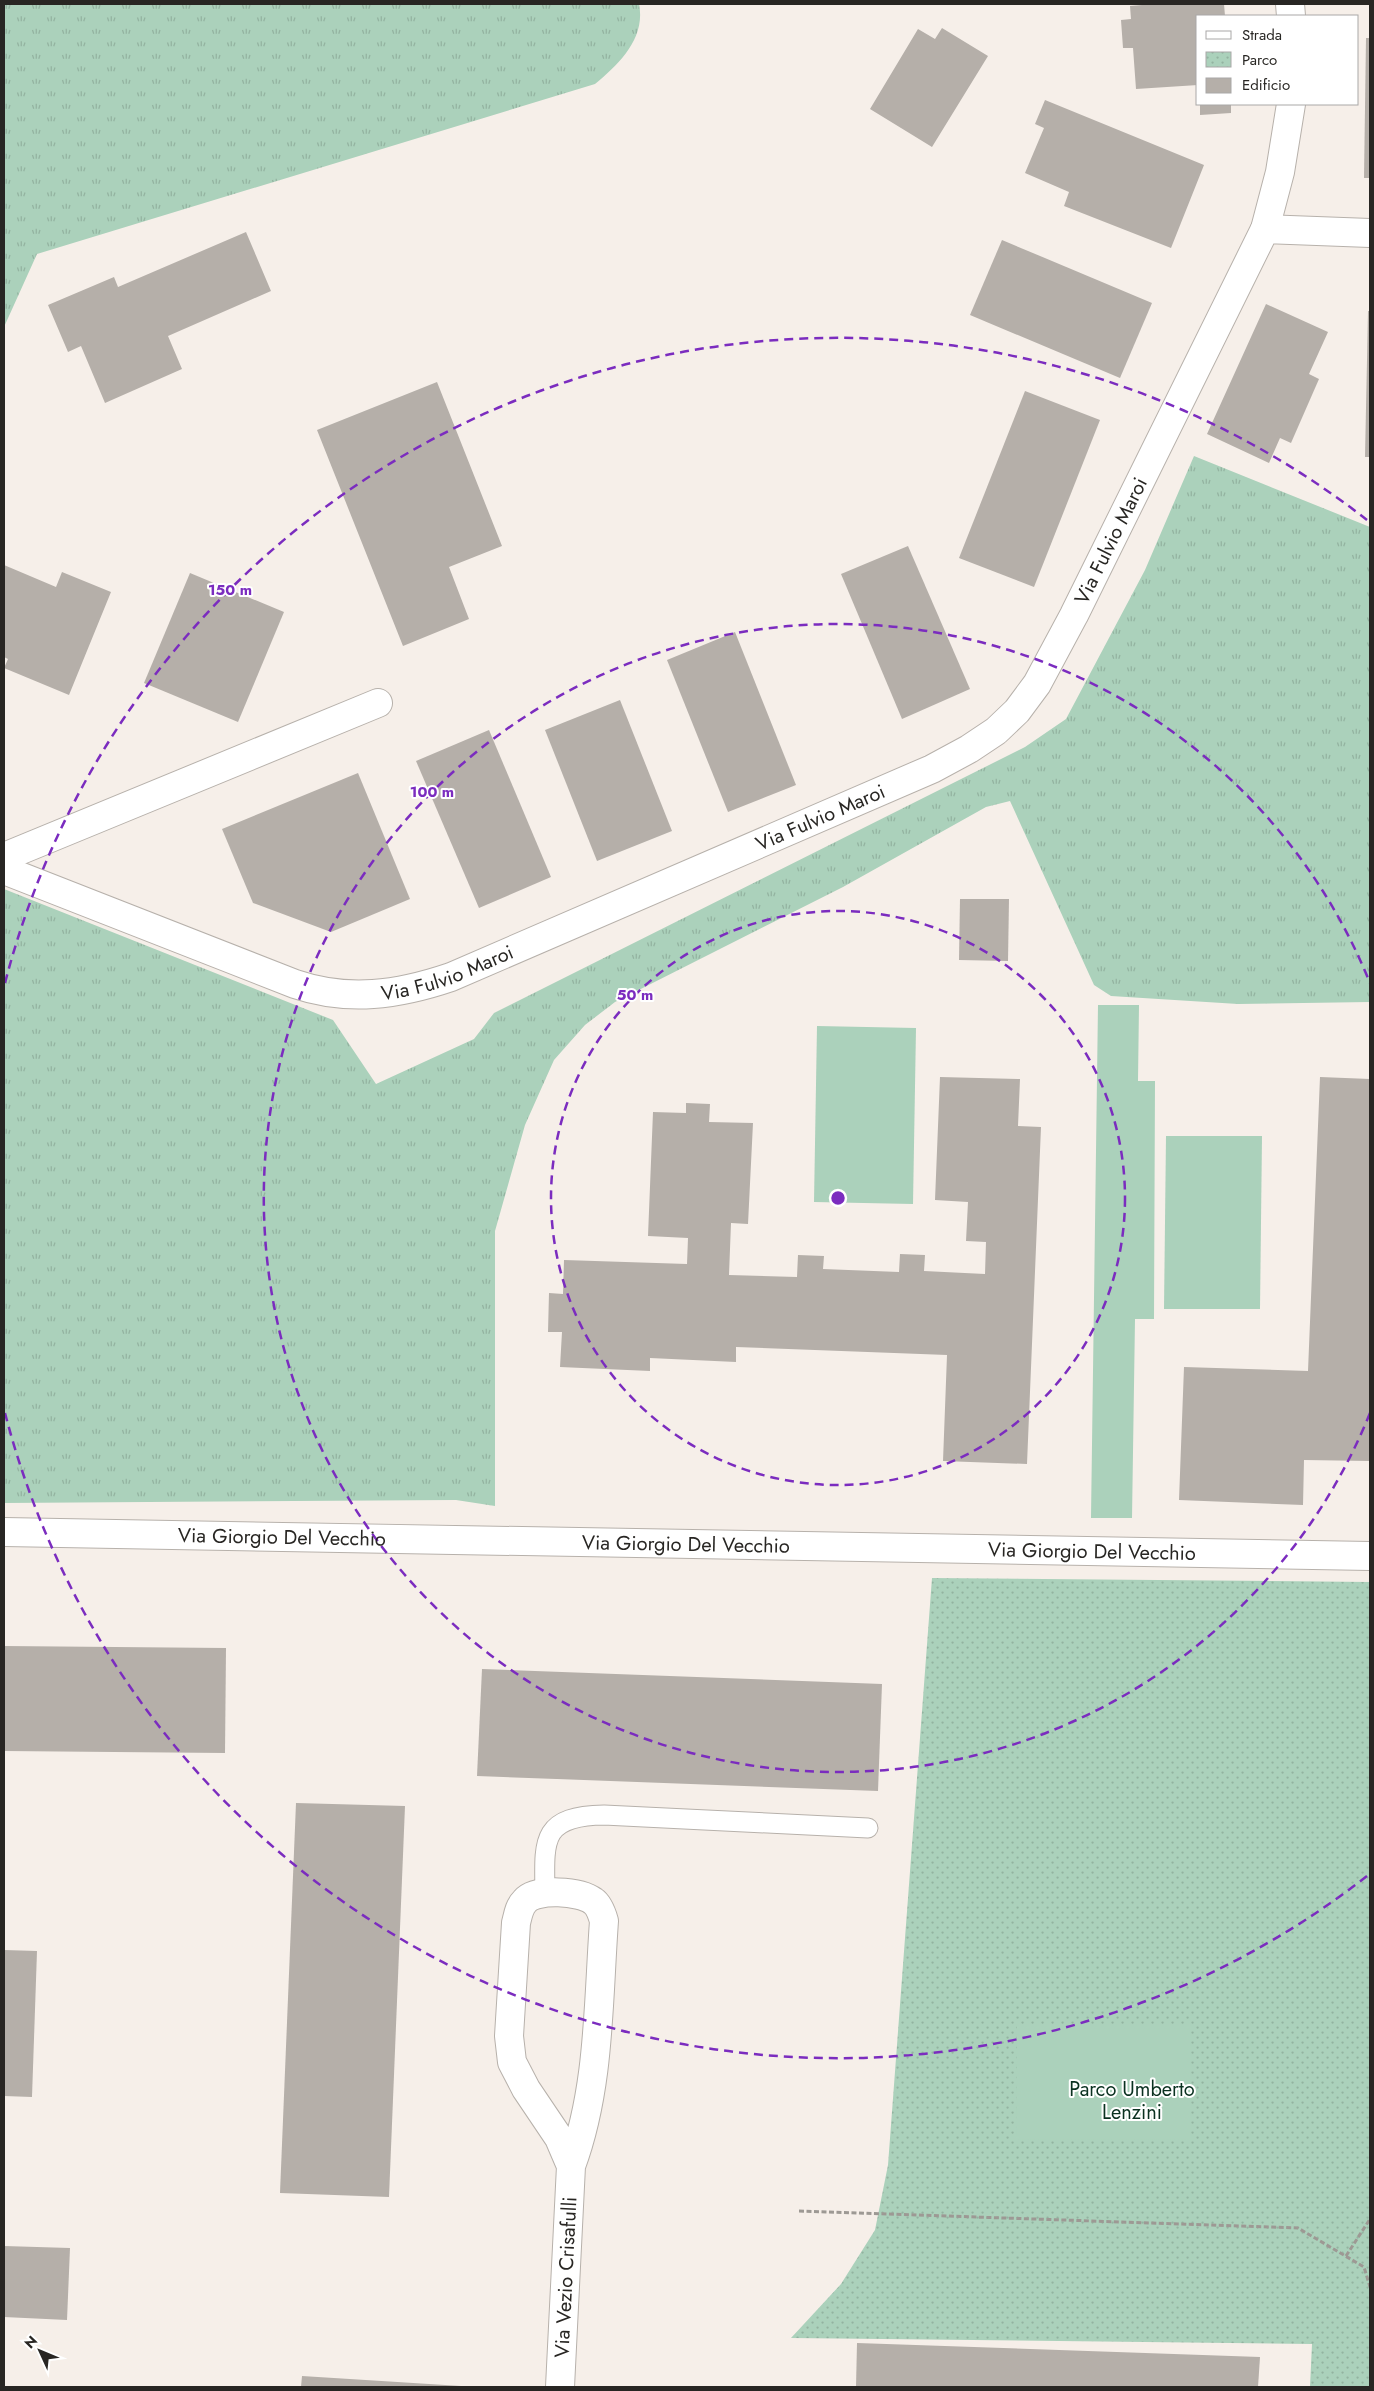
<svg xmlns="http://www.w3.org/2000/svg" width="1374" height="2391" font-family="Jost,sans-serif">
<defs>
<pattern id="grass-tufts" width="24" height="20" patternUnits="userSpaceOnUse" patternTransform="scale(1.25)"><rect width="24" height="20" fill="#abd1bb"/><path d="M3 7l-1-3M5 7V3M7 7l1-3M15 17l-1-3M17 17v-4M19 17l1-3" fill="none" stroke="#93b3a0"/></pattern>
<pattern id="park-dots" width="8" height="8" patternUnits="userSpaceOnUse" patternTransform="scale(1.25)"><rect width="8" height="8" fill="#abd1bb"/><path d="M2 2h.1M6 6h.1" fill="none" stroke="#93b3a0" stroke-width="1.8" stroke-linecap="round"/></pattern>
</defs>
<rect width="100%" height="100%" fill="#f6efe9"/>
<!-- grass -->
<g fill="url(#grass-tufts)">
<path d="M4,4H639C646,38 619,64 595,84L37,254L4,327Z"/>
<path d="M1194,456L1370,527V1002L1238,1004L1111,996L1094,985L1010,801L986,807L843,887L615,1002L585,1025L554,1060L525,1125L495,1231V1506L456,1500L4,1503V889L333,1020L376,1084L474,1039L494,1013L1025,747L1066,719L1145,570Z"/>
</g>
<!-- park -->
<path fill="url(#park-dots)" d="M932,1578L1370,1582V2387H1310L1312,2344L791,2338L841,2284L875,2230L888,2165Z"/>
<!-- garden -->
<g fill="#abd1bb">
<path d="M1098,1005H1139L1138,1081H1155L1154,1319H1135L1132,1518H1091Z"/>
<path d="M817,1026L916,1028L913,1204L814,1202Z"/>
<path d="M1166,1136H1262L1260,1309H1164Z"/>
<path d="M1017,2024H1189V2139L1016,2140Z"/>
</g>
<!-- building -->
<g fill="#b5afa9">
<path d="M1154,4H1224L1225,16H1198V85L1136,89L1133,48H1123L1121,20L1131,19L1130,6Z"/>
<path d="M942,28L988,56L932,147L870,109L918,29L935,39Z"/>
<path d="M1366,38H1370V178H1364Z"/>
<path d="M1045,100L1204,165L1171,248L1064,206L1069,192L1025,173L1044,128L1035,124Z"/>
<path d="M1200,104H1231V113L1200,115Z"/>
<path d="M246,232L271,291L168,336L182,369L105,403L81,346L68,352L48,305L114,277L118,287Z"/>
<path d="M1002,240L1152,303L1120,378L970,315Z"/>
<path d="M1266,304L1328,332L1309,374L1319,379L1291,443L1280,438L1269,463L1207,434Z"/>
<path d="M1368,311H1370V457H1365Z"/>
<path d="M437,382L502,546L449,567L469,619L403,646L317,430Z"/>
<path d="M1025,391L1100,420L1034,587L959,558Z"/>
<path d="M908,546L970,689L902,719L841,574Z"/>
<path d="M4,565L56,587L62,572L111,592L69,695L4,668L8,659L4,657Z"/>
<path d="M190,573L284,612L238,722L144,683Z"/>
<path d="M735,632L796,785L728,812L667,660Z"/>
<path d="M620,700L672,831L597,861L545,730Z"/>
<path d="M489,730L551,877L479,908L416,761Z"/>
<path d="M358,773L410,899L331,932L253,903L222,829Z"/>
<path d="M960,899H1009L1008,961L959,960Z"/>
<path d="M940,1077L1020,1079L1018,1126L1041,1127L1027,1464L943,1461L947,1355L736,1347V1362L650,1358V1371L560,1367L562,1332H548L549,1293L563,1294L564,1260L687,1264L688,1238L648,1236L653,1112L686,1113V1103L710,1104L709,1122L753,1123L748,1224L731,1223L729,1275L797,1277L798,1255L824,1256L823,1269L899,1272L900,1254L925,1255L924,1271L985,1274L986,1242L966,1241L968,1202L935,1200Z"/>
<path d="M1320,1077L1370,1079V1461L1304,1460L1303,1505L1179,1500L1184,1367L1308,1371Z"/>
<path d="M4,1646L226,1648L225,1753L4,1751Z"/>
<path d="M482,1669L882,1684L878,1791L477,1776Z"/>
<path d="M296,1803L405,1806L389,2197L280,2193Z"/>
<path d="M4,1950L37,1951L32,2097L4,2096Z"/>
<path d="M4,2246L70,2248L67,2320L4,2317Z"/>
<path d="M857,2343L1260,2357L1258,2387H856Z"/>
<path d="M302,2376L461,2386V2387H301Z"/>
</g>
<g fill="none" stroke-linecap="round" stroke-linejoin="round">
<defs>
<path id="lane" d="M545,1893C544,1840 541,1816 604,1815L868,1828"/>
<g id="street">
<path d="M1290,4L1291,16"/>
<path d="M1265,229L1280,172L1291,104"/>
<path d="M4,857L378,703"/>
<path id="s1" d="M4,870L295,984C348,1002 398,995 451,977L932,769L969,749L996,731L1017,711L1037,684L1074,615L1265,229L1370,233"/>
<path id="s2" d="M4,1532L1370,1556"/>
<path id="s3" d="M560,2387L571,2166C600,2088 598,2003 604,1921C602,1914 599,1905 593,1901C580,1891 536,1888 525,1901C519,1907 518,1915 516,1923L509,2036L512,2062L526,2089L559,2138L571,2166"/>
</g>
</defs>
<!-- lane casing -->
<use href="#lane" stroke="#b7b1ab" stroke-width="21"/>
<!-- street casing -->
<use href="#street" stroke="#b7b1ab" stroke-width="30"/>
<!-- path -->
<g stroke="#9d9994" stroke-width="3" stroke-dasharray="5 2.5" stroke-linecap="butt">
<path d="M799,2211L1298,2228L1364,2267L1370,2287"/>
<path d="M1346,2256L1370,2219"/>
</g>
<!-- lane -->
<use href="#lane" stroke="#fff" stroke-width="19"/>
<!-- street -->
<use href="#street" stroke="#fff" stroke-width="28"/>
</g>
<!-- distance rings -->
<g fill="none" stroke="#7b2cbf" stroke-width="2.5" stroke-dasharray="9 6">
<circle cx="838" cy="1198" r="287"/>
<path d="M1370 1413A574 574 0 1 1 1370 983"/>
<path d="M1367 1876A860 860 0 0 1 5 1413M5 983A860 860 0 0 1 1367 520"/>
</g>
<g text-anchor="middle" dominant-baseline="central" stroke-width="4" stroke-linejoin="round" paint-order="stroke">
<!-- street labels -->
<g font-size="20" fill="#282623" stroke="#fff">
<text stroke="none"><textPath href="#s1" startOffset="1294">Via Fulvio Maroi</textPath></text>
<text stroke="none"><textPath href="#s1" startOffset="874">Via Fulvio Maroi</textPath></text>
<text stroke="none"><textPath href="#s1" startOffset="469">Via Fulvio Maroi</textPath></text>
<text stroke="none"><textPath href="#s2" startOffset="278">Via Giorgio Del Vecchio</textPath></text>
<text stroke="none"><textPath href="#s2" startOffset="682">Via Giorgio Del Vecchio</textPath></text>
<text stroke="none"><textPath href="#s2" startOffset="1088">Via Giorgio Del Vecchio</textPath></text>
<text stroke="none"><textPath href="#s3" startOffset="110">Via Vezio Crisafulli</textPath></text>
</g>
<!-- park labels -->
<g font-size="20" fill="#0a3120" stroke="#fff">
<text x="1132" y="2089">Parco Umberto<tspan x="1132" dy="23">Lenzini</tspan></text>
</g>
</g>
<circle cx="838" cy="1198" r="8" fill="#7b2cbf" stroke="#fff" stroke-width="2.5"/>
<g font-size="15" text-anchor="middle" font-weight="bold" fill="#7b2cbf" stroke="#fff" stroke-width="4" stroke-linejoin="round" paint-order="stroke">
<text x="230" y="595">150 m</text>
<text x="432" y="797">100 m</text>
<text x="635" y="1000">50 m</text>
</g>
<!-- border -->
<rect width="1374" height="2391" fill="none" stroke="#282623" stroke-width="10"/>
<!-- legend -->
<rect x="1196" y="15" width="162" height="90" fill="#ffffff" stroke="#a9a8a7"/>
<rect x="1206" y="31" width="25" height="8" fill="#ffffff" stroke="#a9a8a7"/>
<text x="1242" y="40" font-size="15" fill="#282623">Strada</text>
<rect x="1206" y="52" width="25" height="15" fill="url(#park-dots)" stroke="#a9a8a7"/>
<text x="1242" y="65" font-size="15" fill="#282623">Parco</text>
<rect x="1206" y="78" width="25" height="15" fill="#b5afa9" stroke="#a9a8a7"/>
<text x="1242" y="90" font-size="15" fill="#282623">Edificio</text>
<!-- north arrow -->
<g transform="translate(40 2351) rotate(314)" stroke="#ffffff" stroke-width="4" paint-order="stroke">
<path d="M0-4L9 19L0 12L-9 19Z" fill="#282623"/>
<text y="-8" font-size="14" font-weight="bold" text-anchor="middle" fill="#282623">N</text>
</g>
</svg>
